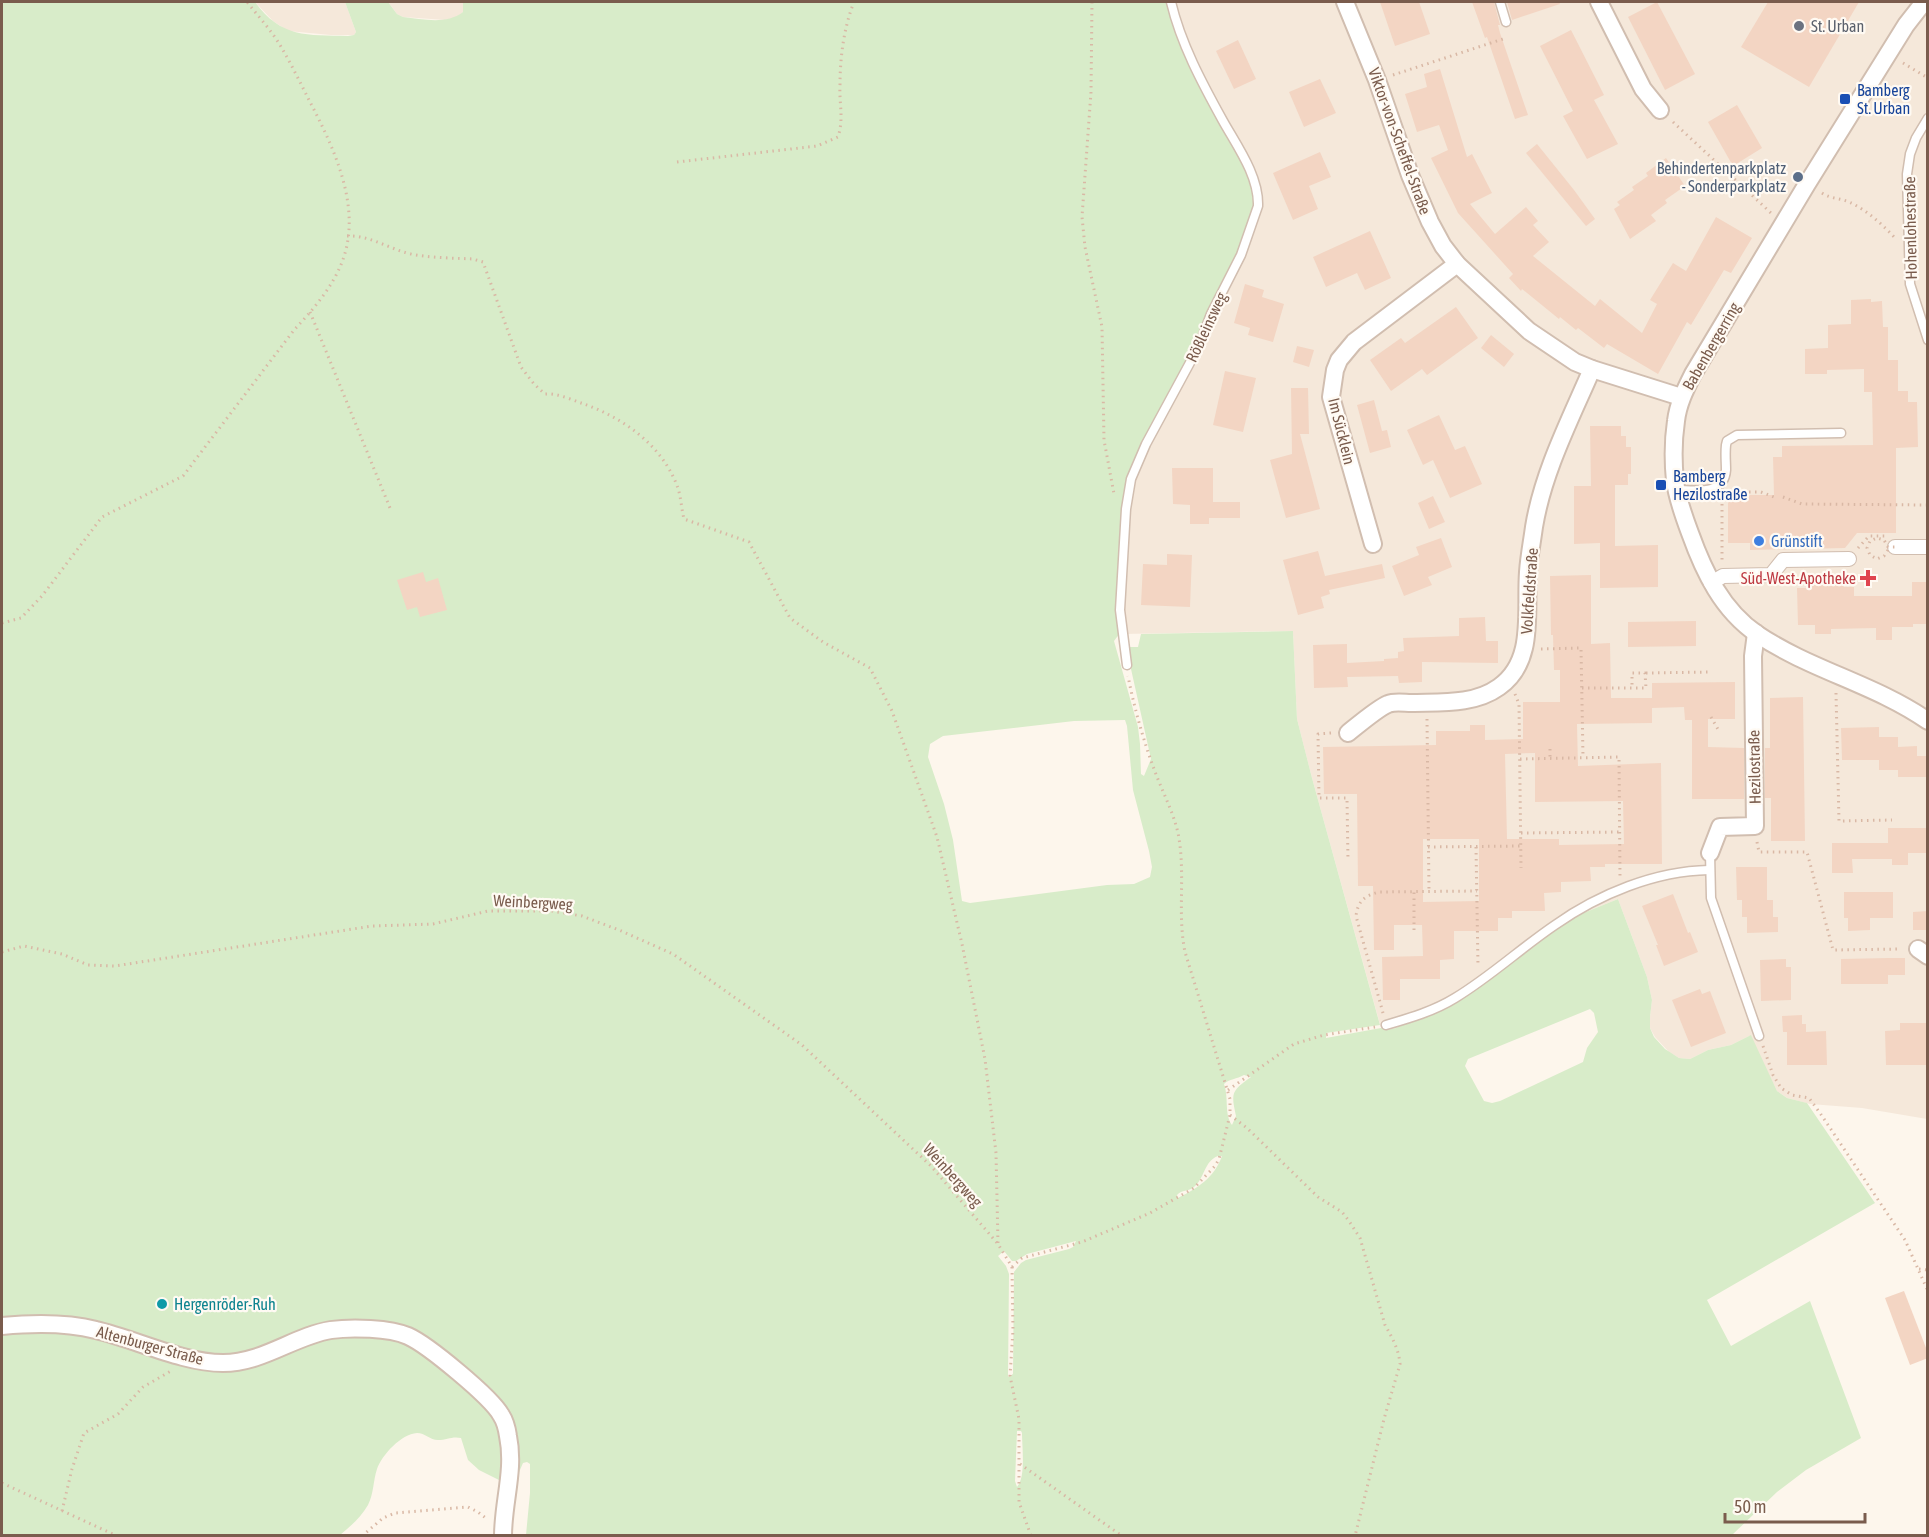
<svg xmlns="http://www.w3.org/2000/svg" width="1929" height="1537" font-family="'Asap Condensed',sans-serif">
<rect width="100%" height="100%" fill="#fdf6ec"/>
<!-- residential -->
<g fill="#f5e8da">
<path d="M255,2H345L356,32L354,35H331L288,31L273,21Z"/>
<path d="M388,2H463V12L456,18L445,20L403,17L397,14Z"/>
<path d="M1167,2H1927V1119L1862,1108L1810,1104L1787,1098L1777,1091L1749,1036L1731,1045L1708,1050L1690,1059L1679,1058L1669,1052L1655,1037L1650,1028V1017L1652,1000L1647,977L1618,899L1581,914L1560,927L1442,1009L1396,1028L1387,1030L1381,1028L1312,778L1297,719L1293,631L1123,634L1118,631L1125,486L1254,200L1243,162Z"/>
</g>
<!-- green -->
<path fill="#d8ecc9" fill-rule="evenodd" d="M2,2H255C281,38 307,35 348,36L354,35L356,32L345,2H388L397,14L403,17C423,19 446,25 463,12V2H1167L1243,162L1252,191L1254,208L1240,250L1189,359L1132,466L1125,486L1118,626L1120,633L1114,641L1138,727L1140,744L1141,774L1144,776L1151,759L1127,651L1129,647H1138L1141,634L1293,631L1297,719L1312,778L1380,1025L1326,1033V1038L1381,1028L1387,1030L1396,1028L1442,1009L1560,927L1581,914L1618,899L1647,977L1652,1000L1650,1017V1028L1654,1037L1665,1049L1679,1058L1690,1059L1708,1050L1731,1045L1751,1035L1777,1091L1787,1098L1807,1103L1875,1203L1707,1300L1731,1346L1810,1301L1861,1438L1806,1470L1777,1492L1732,1535H526L530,1493V1464L527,1462L523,1463L516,1479L503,1482L479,1470L468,1460L461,1438C452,1436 447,1440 438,1440C430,1440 425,1433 417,1433C401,1434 382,1455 377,1469C373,1481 374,1493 368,1505C361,1517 351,1526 340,1535L2,1536ZM1125,720L1127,726L1133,790L1149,851L1152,867L1150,877L1134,884L1107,885L970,903L962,901L953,840L944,804L928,757L930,744L943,736L1074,721ZM1590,1009L1594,1013L1598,1032L1587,1048L1583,1062L1500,1101L1492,1103L1484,1101L1465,1066L1468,1059ZM1244,1075L1251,1077C1231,1091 1231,1093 1236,1116L1232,1125C1224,1114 1229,1098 1224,1084C1229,1079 1237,1079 1244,1075ZM1218,1156H1222C1214,1178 1198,1188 1178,1198L1177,1195C1182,1189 1188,1192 1194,1187C1205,1178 1204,1161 1218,1156ZM1076,1241L1073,1247L1069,1249L1026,1260L1021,1263L1014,1272L1013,1374L1008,1377L1009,1274L1006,1266L998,1256L1004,1251L1012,1261H1016L1027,1254ZM1017,1431H1021L1022,1433C1022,1447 1026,1477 1017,1487L1015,1481Z"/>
<!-- building -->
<g fill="#f3d5c3" fill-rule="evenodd">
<path d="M1380,2H1419L1430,34L1395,46Z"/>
<path d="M1472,2H1494L1500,25H1498L1500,33L1528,115L1515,119L1487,37L1485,38Z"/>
<path d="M1507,2H1559L1560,4L1512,20Z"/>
<path d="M1657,2L1695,74L1665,90L1628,17Z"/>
<path d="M1768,2H1859L1809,87L1741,47Z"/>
<path d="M1571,30L1604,95L1594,100L1618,144L1587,159L1563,116L1573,111L1540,46Z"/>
<path d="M1238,40L1256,79L1234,89L1216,51Z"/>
<path d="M1440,69L1467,157L1472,154L1492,193L1470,204L1495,234L1526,207L1538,221L1533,225L1549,242L1533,256L1595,306L1600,299L1642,333L1657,304L1650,300L1673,263L1686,271L1716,217L1752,238L1731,273L1724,270L1691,325L1687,322L1658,374L1607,344L1604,348L1578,328L1576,330L1560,317L1559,319L1522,289L1521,291L1509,278L1513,274L1458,213L1431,158L1448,150L1439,125L1417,132L1405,94L1427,87L1424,74Z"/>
<path d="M1320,79L1336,113L1304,127L1289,92Z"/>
<path d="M1737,105L1762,148L1733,166L1708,122Z"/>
<path d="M1537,144L1574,190L1595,219L1586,226L1526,153Z"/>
<path d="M1320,152L1331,177L1309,186L1318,209L1293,220L1273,173Z"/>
<path d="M1666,158L1685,186L1665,200L1667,203L1651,215L1656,221L1630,239L1614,209L1620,205L1617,202L1634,190L1632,187L1648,176L1646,173Z"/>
<path d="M1370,231L1391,278L1365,290L1357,273L1326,287L1313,257Z"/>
<path d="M1245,284L1264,290L1262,297L1284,304L1273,342L1248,335L1250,328L1234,323Z"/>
<path d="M1871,299V302L1882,301L1883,327H1888V360H1898V391H1908V402H1917L1918,447L1896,448V533H1857L1845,548L1750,550V543H1728V499H1738V495H1774L1773,457H1782V446L1873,445L1872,392H1864V369L1827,370V374H1805V349L1828,348V325L1851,324V300Z"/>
<path d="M1456,307L1478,338L1427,375L1422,369L1391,391L1370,360L1401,338L1405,343Z"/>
<path d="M1491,335L1514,354L1504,367L1481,348Z"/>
<path d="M1297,346L1314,350L1309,367L1293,362Z"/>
<path d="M1225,371L1256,378L1243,432L1213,425Z"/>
<path d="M1291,388H1308L1309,434H1300L1320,509L1286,518L1270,460L1292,454Z"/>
<path d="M1374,400L1382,431L1387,430L1391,447L1370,453L1357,405Z"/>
<path d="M1439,415L1455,450L1465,446L1482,484L1450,498L1433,460L1423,465L1407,430Z"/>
<path d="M1590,426H1621V436H1626V447H1631V474H1628V485H1615V546L1658,545V587L1600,588V543L1574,544V486H1591Z"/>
<path d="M1172,468H1213V502H1240V518H1209V524H1190V505L1173,504Z"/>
<path d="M1433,496L1445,522L1429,529L1418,503Z"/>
<path d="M1441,538L1452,567L1428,577L1432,585L1404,596L1392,566L1419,555L1416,547Z"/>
<path d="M1318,551L1325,576L1382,564L1385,578L1329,590L1330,594L1321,597L1324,608L1298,615L1283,560Z"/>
<path d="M1167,554L1192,555L1190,607L1141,605L1143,564L1167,565Z"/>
<path d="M423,572L426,582L438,578L447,610L420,617L417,607L407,610L397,580Z"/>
<path d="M1591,575V644L1610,643L1611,698H1652V683L1735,682V719H1708V747L1744,748V799H1692V720H1685L1684,707L1652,708V723L1577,724L1578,766L1661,763L1662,864H1605V867H1590L1591,881L1561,882V892L1544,893L1545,911H1512V918H1498V931H1454V959L1440,960V979H1400V1000H1383L1382,957L1423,956L1422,925H1394V950H1374L1373,886H1358L1357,794H1324L1323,747L1436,745V731H1470V725H1485V740L1523,739V702H1560V670H1554L1553,635H1551L1550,576ZM1535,753V802L1623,801L1624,844L1559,845V839H1507L1505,754ZM1423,839H1479V901L1423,902Z"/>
<path d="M1912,582H1928V624H1913V627H1892V640H1876V628L1831,629V634H1815V625H1798L1797,588H1807V584H1844V587H1854V596H1912Z"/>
<path d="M1485,617L1486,641H1498V663L1422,662V682L1399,683L1398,676L1347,677L1348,687L1314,688L1313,645L1347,644V663L1384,661V659L1398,658V652L1404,651L1403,638L1459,636V618Z"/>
<path d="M1696,621V646L1628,647V622Z"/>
<path d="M1803,697L1805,841H1771V798H1765V748H1770V698Z"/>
<path d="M1879,727V737H1898V747L1917,746V756H1928V777H1898V770H1879V760H1842L1841,728Z"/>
<path d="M1888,828H1928V853H1908V865H1892V859H1852L1853,873H1832V843H1888Z"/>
<path d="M1736,867H1767V900H1773V917H1778V932L1747,933V917H1742V900H1737Z"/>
<path d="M1844,892H1893V918H1870V930L1848,931V918H1844Z"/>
<path d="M1673,894L1688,933L1690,932L1698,952L1664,966L1656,945H1658L1642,906Z"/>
<path d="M1928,911V930H1913V912Z"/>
<path d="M1888,958H1905V975H1888V984H1841V959Z"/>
<path d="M1786,959V967H1791V1000L1761,1001L1760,960Z"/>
<path d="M1700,989L1702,994L1710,991L1726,1033L1691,1047L1672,1000Z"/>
<path d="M1802,1015V1024H1806V1032L1826,1031L1827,1065H1787V1032H1783L1782,1016Z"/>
<path d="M1900,1023H1928V1065H1886L1885,1031L1900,1030Z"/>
<path d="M1904,1291L1928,1353V1358L1910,1365L1885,1298Z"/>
</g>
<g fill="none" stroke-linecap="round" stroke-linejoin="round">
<defs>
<g id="service">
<path d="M1500,2L1506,22"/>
<path d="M1928,118L1916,138L1910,154L1907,174L1910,284L1928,340"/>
<path d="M1677,490C1695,490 1724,496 1726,470C1726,462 1725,454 1726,445L1727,441L1737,435L1841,433"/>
<path d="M1127,665L1120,610L1126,509L1131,479L1146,444L1199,346L1211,314L1241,255L1258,206C1259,176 1237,146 1223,121C1202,83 1181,44 1171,2"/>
<path d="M1710,853L1711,898L1759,1036"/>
<path d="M1386,1025C1410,1018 1434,1011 1455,998C1490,977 1521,948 1555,925C1599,894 1655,871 1709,870"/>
</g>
<g id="pedestrian">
<path d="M1895,547H1928"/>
<path d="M1711,583L1723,576L1771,575L1783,560L1849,559"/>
</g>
<g id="minor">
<path d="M1345,2L1377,80L1410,175L1430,222L1443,246L1457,264L1529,331L1575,362L1592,369L1681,397"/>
<path d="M1599,2L1643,89L1660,110"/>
<path d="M1924,2L1906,25L1807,184L1693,374C1685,390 1678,404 1676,421C1673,441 1673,461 1675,481C1677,498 1684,517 1690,533C1704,572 1722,610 1757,634C1810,670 1875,684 1928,721"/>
<path d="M1373,544L1331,397L1335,370L1339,360L1354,342L1457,264"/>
<path d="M1348,733C1358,725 1378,708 1388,704C1395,701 1405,703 1411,703C1441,702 1474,705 1499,687C1536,661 1525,611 1528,572C1529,557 1532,542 1534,527C1543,472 1570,420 1592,369"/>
<path d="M1710,853L1720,827L1755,826L1753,656L1756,633"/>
<path d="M1918,949L1928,956"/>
<path d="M2,1326C33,1323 65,1322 96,1330C135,1339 183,1363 223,1363C263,1363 294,1336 331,1330C351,1327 390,1328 408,1336C428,1345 491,1397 501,1415C505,1421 507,1429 508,1436C515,1470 503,1502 503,1536"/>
</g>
</defs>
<!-- service casing -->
<use href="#service" stroke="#d1beb0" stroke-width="11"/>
<!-- pedestrian casing -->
<use href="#pedestrian" stroke="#d1beb0" stroke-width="16"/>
<!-- minor casing -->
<use href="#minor" stroke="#d1beb0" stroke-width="20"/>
<!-- path -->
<g stroke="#d9b8a5" stroke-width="3" stroke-dasharray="1.5 4.5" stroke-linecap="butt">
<path d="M1092,2L1091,92L1082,217L1085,247L1102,327L1104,440L1114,494"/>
<path d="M1903,63L1928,78"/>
<path d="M1393,75L1503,39"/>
<path d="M1673,122L1771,213"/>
<path d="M677,162L817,146L838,137C844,119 839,103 840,85C840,57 844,27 854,2"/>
<path d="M1822,193C1831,199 1840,198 1849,202C1867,210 1883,225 1896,239"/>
<path d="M347,236C370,235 389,249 411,254C431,258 453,258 473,259L483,262L521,367L534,384L545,394C558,393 572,400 584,404C623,418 660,444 676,483C681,494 681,507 684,519L749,542L790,618L823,642L870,668L892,711L937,837L962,944L985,1059L996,1153L998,1244"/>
<path d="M310,312L390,508"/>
<path d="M1731,492H1761L1774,497"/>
<path d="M1783,497L1802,504L1928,505"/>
<path d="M1722,498V561"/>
<path d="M1858,548L1869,536H1885"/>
<path d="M2,623L21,618L42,596L102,517L183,476L294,330C311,312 330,290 340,267C365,211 334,148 308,98C299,80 290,62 280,45C271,30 258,16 247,2"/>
<path d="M1541,649L1581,648L1583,757"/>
<path d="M1646,673L1710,672"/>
<path d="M1582,688H1646L1645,673H1632V688"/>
<path d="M1836,693L1839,821L1892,820"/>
<path d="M1515,694L1519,704L1521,868"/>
<path d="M1711,717L1719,731"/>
<path d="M1427,719L1429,891"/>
<path d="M1331,733L1318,734L1319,798H1347L1348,861"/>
<path d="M1550,749V758"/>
<path d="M1520,759L1619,757L1620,876"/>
<path d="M1521,833L1620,832"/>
<path d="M1757,842L1759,852H1807L1833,950L1901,949"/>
<path d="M1428,847L1521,846"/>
<path d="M1476,847L1478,966"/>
<path d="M1414,930V892"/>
<path d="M2,952L24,946L62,954L88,965L115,966L372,926L433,924L488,911H552L582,916L619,930L673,954L802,1045L931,1166L998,1244L1012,1267"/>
<path d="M1383,1013L1356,916C1358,901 1364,896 1379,892L1477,891"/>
<path d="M1763,1046L1773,1075L1781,1088L1792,1095L1809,1098L1820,1113L1905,1240L1927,1289"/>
<path d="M1228,1090L1294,1044L1324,1035L1375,1027"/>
<path d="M1230,1115L1247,1128L1318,1197L1342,1212L1349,1221L1360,1238L1385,1325C1392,1337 1399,1350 1400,1364L1384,1419L1355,1536"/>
<path d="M1012,1267L1022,1258L1082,1242L1150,1213L1194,1188L1215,1166L1219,1159L1230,1115V1099L1185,952C1177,913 1186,873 1178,833C1173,811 1162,791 1154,769C1143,739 1134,707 1128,676"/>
<path d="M1012,1267L1013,1330L1010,1376L1019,1419V1502L1031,1536"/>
<path d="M1919,1269L1928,1270"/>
<path d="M1020,1464L1122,1536"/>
<path d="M2,1483L117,1536"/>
<path d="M62,1511L72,1469L84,1433L118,1414L143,1387L171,1371"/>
<path d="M362,1536L383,1518L395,1513L468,1507L478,1512L487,1519"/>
</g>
<!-- service -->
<use href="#service" stroke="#fff" stroke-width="8"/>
<!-- pedestrian -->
<use href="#pedestrian" stroke="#fff" stroke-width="14"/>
<!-- minor -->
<use href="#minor" stroke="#fff" stroke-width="16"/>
<!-- path-bridge -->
<path stroke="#d9b8a5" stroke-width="3" stroke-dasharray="1.5 4.5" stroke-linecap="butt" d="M1888,550L1884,556L1877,559L1870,555L1867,548L1870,541L1877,538L1884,540L1888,547H1895"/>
</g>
<!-- markers -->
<circle fill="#6b7280" stroke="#fffaf3" stroke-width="2" cx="1799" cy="26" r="6"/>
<g fill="#1a4fb4" stroke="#fffaf3" stroke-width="2">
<rect x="1839" y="93" width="12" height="12" rx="3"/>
<rect x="1655" y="479" width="12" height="12" rx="3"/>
</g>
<circle fill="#5c6f8a" stroke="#fffaf3" stroke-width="2" cx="1798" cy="177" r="6"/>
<circle fill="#3f7fe0" stroke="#fffaf3" stroke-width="2" cx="1759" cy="541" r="6"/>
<path fill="#e0444e" stroke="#fffaf3" stroke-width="2" d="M1865 569h6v6h6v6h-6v6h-6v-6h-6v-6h6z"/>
<circle fill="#0f9aa8" stroke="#fffaf3" stroke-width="2" cx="162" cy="1304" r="6"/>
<g text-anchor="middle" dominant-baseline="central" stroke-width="4.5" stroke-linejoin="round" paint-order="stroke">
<!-- worship labels -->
<g font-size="16" fill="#5b616d" stroke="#fffaf3" text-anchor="start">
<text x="1811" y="26">St. Urban</text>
</g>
<!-- transit labels -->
<g font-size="16" fill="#164399" stroke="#fffaf3" text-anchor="start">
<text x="1857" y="90">Bamberg<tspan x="1857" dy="18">St. Urban</tspan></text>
<text x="1673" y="476">Bamberg<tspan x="1673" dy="18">Hezilostraße</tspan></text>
</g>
<!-- street labels -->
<g font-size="16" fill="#7a5c4d" stroke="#fffaf3">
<text transform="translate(1400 141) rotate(70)">Viktor-von-Scheffel-Straße</text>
<text transform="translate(1910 228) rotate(-91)">Hohenlohestraße</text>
<text transform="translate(1206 327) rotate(-65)">Rößleinsweg</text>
<text transform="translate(1711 346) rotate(-60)">Babenbergerring</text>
<text transform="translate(1342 431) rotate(76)">Im Sücklein</text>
<text transform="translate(1529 591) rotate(-86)">Volkfeldstraße</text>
<text transform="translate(1754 767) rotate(-91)">Hezilostraße</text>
<text transform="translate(533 902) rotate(3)">Weinbergweg</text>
<text transform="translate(953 1175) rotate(48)">Weinbergweg</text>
<text transform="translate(150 1345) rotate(15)">Altenburger Straße</text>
</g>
<!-- service labels -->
<g font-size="16" fill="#4e5e75" stroke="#fffaf3" text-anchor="end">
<text x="1786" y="168">Behindertenparkplatz<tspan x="1786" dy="18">- Sonderparkplatz</tspan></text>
</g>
<!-- shop labels -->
<g font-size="16" fill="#366cbe" stroke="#fffaf3" text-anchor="start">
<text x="1771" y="541">Grünstift</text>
</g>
<!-- health labels -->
<g font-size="16" fill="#be3a42" stroke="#fffaf3" text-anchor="end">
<text x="1856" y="578">Süd-West-Apotheke</text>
</g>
<!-- culture labels -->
<g font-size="16" fill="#0d838f" stroke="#fffaf3" text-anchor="start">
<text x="174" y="1304">Hergenröder-Ruh</text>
</g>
</g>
<!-- border -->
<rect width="1929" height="1537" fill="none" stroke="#7a5c4d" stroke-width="6"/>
<!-- scale -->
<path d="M1725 1513v9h140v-9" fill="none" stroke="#7a5c4d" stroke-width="3"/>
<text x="1734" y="1513" font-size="18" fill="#7a5c4d" stroke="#fffaf3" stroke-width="4.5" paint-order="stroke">50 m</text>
</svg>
